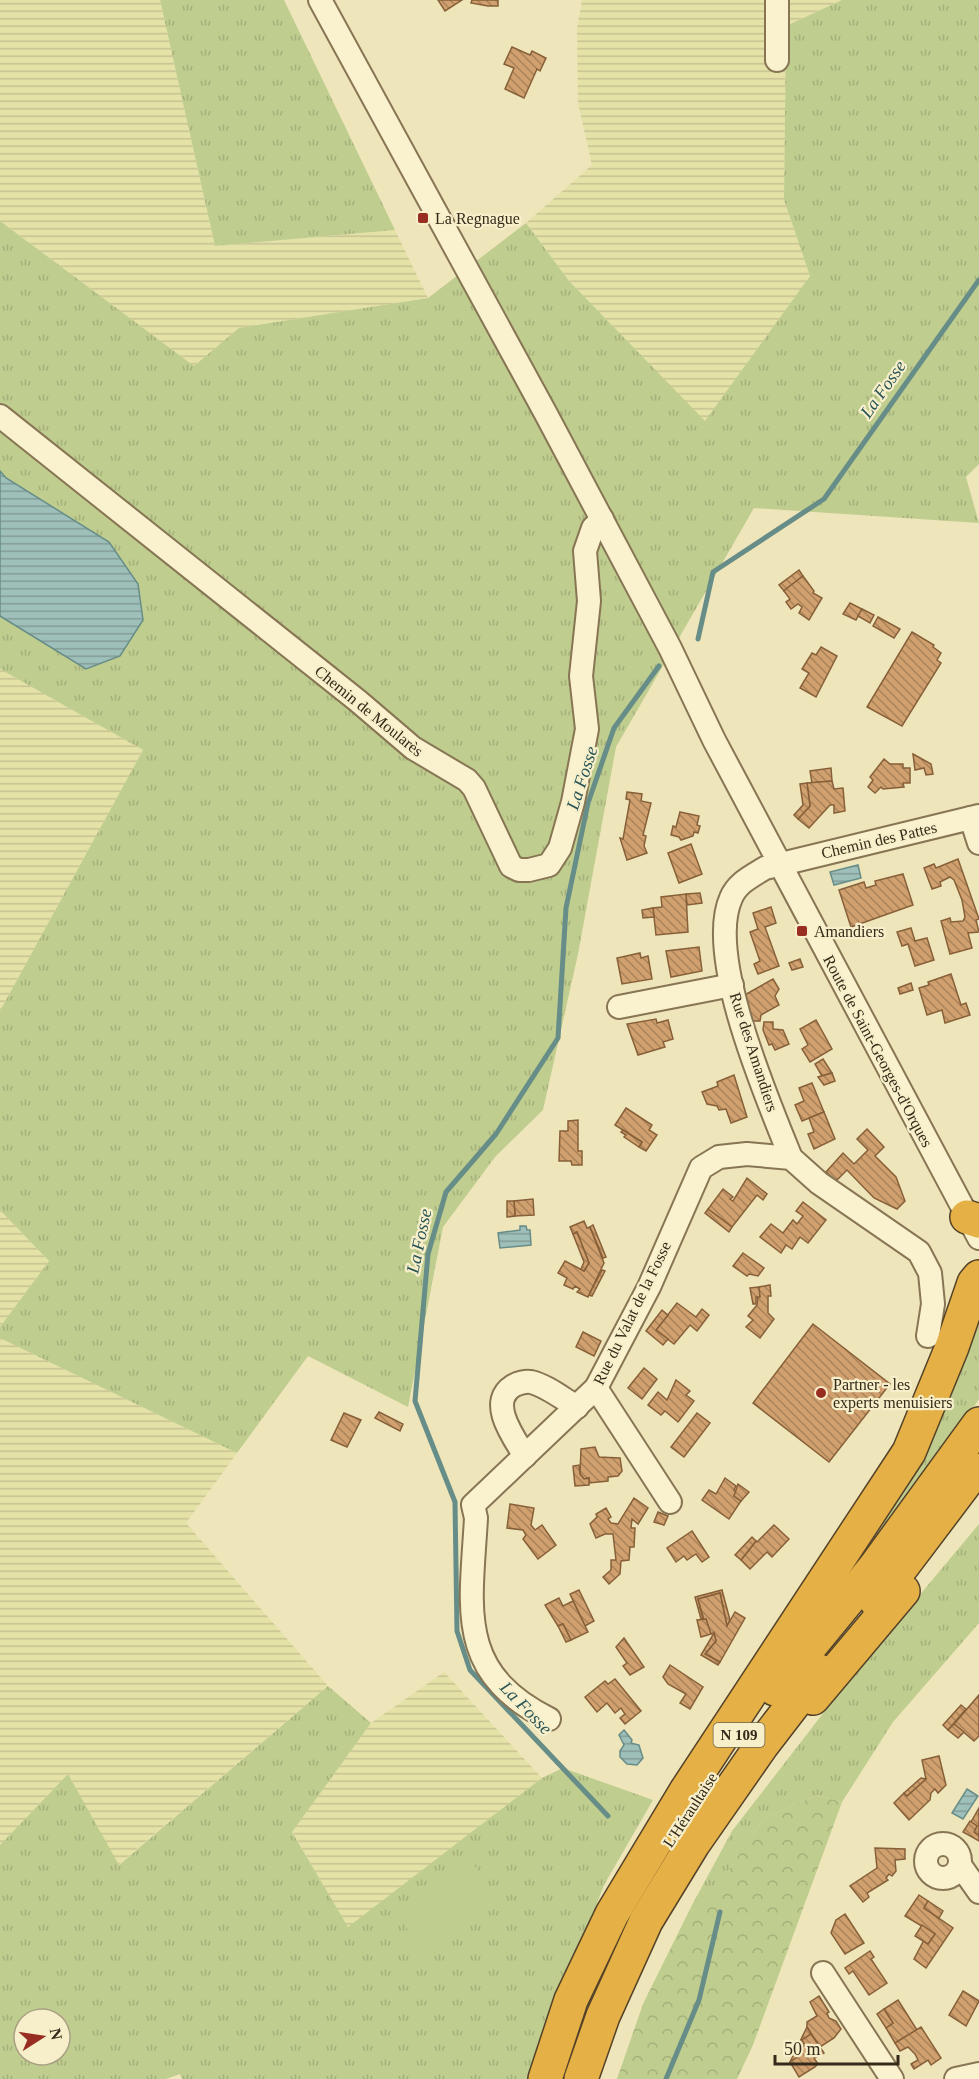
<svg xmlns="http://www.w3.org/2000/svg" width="979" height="2079" font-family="'Times New Roman',serif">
<defs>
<pattern id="farmland-rules" width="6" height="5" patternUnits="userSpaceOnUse" patternTransform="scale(1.5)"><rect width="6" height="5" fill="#e5e2a8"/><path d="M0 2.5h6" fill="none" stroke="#c5c290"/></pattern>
<pattern id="grass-tufts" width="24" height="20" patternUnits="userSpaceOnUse" patternTransform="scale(1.5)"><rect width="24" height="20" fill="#bfcd8f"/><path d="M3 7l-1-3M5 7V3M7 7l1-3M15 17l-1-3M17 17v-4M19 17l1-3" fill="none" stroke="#a5b07b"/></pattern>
<pattern id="forest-crowns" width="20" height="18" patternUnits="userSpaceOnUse" patternTransform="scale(1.5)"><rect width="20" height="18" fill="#bfcd8f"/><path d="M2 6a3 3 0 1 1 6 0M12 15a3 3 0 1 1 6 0" fill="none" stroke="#a5b07b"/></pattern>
<pattern id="water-rules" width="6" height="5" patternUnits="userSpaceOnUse" patternTransform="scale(1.5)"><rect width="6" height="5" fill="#9fc0ba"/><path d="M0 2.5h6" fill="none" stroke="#829c96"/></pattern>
<pattern id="building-back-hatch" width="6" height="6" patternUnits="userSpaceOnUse" patternTransform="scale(1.5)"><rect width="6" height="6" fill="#d0a16e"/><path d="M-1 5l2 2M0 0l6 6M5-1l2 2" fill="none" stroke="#aa835a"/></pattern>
</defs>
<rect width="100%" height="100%" fill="#efe5ba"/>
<!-- farmland -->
<g fill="url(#farmland-rules)">
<path d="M0,0H160L215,246L395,230L428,298L240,328L194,366L0,221Z"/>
<path d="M582,0H842L786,26L784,200L810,276L705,422L569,281L526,223L592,165L578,103L577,28Z"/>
<path d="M0,669L143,750L0,1011Z"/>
<path d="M0,1210L49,1261L0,1327Z"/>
<path d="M0,1338L237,1453L186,1523L328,1686L118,1865L68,1774L0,1845Z"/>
<path d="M444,1672L542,1778L348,1928L292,1831L371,1723Z"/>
</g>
<!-- grass -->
<g fill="url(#grass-tufts)" fill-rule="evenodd">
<path d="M160,0H284L395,230L215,246Z"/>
<path d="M842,0H979V464L966,477L979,523L754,508L616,747L578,954L543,1110L495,1157L443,1227L408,1407L308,1356L237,1453L0,1338V1327L49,1261L0,1210V1011L143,750L0,669V221L194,366L239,328L428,298L526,223L569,281L705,421L810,276L784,200L786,26Z"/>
<path d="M979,1309V1399L954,1437L810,1625Z"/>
<path d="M979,1524V1623L893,1722L842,1802L817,1795L763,1819L699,1915L691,1907L732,1831L852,1676Z"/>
<path d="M328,1686L371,1723L292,1832L348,1927L542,1778L563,1768L653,1800L604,1885L530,2079H182L180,2074L166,2079H0V1845L68,1774L119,1865ZM24,2019H60V2055H24Z"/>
</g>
<!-- forest -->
<path fill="url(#forest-crowns)" d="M817,1795L842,1802L753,2045L737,2079H617L643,2004L691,1907L699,1914L763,1819Z"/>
<!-- park -->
<path fill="#bfcd8f" d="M473,1863L499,1904L422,1953L396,1911Z"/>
<!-- water -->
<g fill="url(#water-rules)" stroke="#678d88" stroke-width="1.5">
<path d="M0,471L6,478L109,542L138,584L143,620L120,656L86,669L0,616Z"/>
<path d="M858,865L861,878L834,885L830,872Z"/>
<path d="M520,1226H526L527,1230H530L531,1245L500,1248L498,1233L520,1230Z"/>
<path d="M624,1730L632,1740L631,1743L639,1745L643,1758L637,1765L627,1764L620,1757V1751L624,1745L619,1735Z"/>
<path d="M967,1789L978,1796L963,1819L952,1813Z"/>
</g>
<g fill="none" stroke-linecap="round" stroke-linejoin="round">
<!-- stream -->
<g stroke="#678d88" stroke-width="5">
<path d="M698,639L713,572L824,499L979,280"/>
<path d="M608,1816L470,1670L457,1631L455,1502L415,1401L428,1254L446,1192L496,1134L558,1038L566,908L588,803L614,728L659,666"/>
<path d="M666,2079L699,2000L720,1912"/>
</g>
</g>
<!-- building -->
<g fill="url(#building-back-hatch)" stroke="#876039" stroke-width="1.5">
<path d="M438,0H462L445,11Z"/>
<path d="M472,0H498V6H488L471,3Z"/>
<path d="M512,47L530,55L532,51L546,58L540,71L537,69L524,98L505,89L514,68L504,64Z"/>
<path d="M799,570L803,576L784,591L779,585Z"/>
<path d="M803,576L814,591L813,593L822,598L809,620L799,613L802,607L798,604L791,609L786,602L790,599L784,591L786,589Z"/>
<path d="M850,603L862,609L856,620L843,614Z"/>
<path d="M862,609L874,615L870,623L858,616Z"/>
<path d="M878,617L900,629L894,638L873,626Z"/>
<path d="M912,632L934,645L933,647L941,653L937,660L941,663L902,726L867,707Z"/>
<path d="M821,647L837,656L816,697L800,688L809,673L802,669L812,653L816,655Z"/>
<path d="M913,754L931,764L933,774L926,775L924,768L915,770Z"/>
<path d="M884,759L890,764H903V768H910V783H903L904,787L883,789L881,787L875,793L868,787L873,780L870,777Z"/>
<path d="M831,768L832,781L812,783L810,771Z"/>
<path d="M832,781L834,789L843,788L845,811L834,813V805H830L809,828L798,819L810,806L807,783Z"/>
<path d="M807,783L810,806L798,819L794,815L803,805L800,784Z"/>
<path d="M627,792L642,794L641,801L651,803L643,835L646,836L644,846L647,853L627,860L620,838L623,839L630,800L626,799Z"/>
<path d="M680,812L699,816L697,825L700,826L698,833L694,832L693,836L681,840L679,837L671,835L673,826L676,827Z"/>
<path d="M691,844L702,874L679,883L668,853Z"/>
<path d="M958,859L979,919L976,920L979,932L968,933L972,948L950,954L941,921L950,918L951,922L963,921L965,917L962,900L954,880L950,877L940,882L941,886L932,889L924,868L934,864L936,868Z"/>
<path d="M903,874L913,905L851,927L839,890L864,882L866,888L876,885L875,881Z"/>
<path d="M700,893L702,903L687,905L686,894Z"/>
<path d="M686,894L688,932L656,935L653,908L662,907L661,897Z"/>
<path d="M771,907L776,923L765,927L779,966L758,974L754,964L760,961L750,932L758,929L753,913Z"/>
<path d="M653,908L654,917L643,918L642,910Z"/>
<path d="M911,928L915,941L927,938L934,960L915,966L908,944L902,946L897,932Z"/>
<path d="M699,947L702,971L671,977L666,951Z"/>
<path d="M640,953L641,958L648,956L652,979L622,984L617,958Z"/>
<path d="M800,959L803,967L792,970L789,963Z"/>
<path d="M951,974L961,1005L966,1003L970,1015L945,1023L942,1010L927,1015L919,988L929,985L928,982Z"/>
<path d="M773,979L779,989L775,996L779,1005L761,1015L760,1021H748L743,996Z"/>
<path d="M911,983L913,990L900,994L898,988Z"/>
<path d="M656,1019L657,1023L668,1020L673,1039L663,1042L665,1047L638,1055L627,1024Z"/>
<path d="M816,1020L832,1049L810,1062L802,1049L808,1045L800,1029Z"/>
<path d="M764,1022H773V1029L783,1030L789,1044L775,1050L772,1044L769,1045L763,1030Z"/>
<path d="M823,1059L832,1073L822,1076L815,1064Z"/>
<path d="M832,1073L835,1081L824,1085L818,1077Z"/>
<path d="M734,1075L747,1117L731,1123L726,1109L719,1110L717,1106L707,1104L702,1092L718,1086L717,1082Z"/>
<path d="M812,1083L824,1112L802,1121L795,1105L804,1101L799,1088Z"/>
<path d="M626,1108L652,1125L649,1130L657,1135L646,1151L639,1147L642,1142L615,1125Z"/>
<path d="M824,1112L835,1139L814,1149L808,1134L814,1132L809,1118Z"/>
<path d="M578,1120V1151H582V1165H572L571,1161H559L560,1131H568V1121Z"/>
<path d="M867,1129L884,1147L875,1156L896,1177L905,1201L897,1209L874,1198L847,1170L836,1181L826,1172L843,1153L854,1164L868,1150L857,1139Z"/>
<path d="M623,1130L642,1142L639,1147L624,1137L626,1135L621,1132Z"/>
<path d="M747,1178L767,1194L763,1200L757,1195L732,1227L708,1209L723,1189L733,1197L730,1199L733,1201Z"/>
<path d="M533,1199L534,1215L515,1216L514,1201Z"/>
<path d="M507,1201H514L515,1216L507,1217Z"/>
<path d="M803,1202L826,1220L808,1243L800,1237L792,1249L786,1245L781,1253L760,1237L771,1224L783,1233L793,1220L797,1224L803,1216L796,1211Z"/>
<path d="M708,1209L732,1227L729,1232L705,1213Z"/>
<path d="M584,1221L587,1228L590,1227L604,1263L588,1297L577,1292L580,1289L575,1286L573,1289L564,1285L567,1278L558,1273L565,1261L584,1271L589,1263L577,1232L573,1234L570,1227Z"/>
<path d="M593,1225L606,1257L603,1258L590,1227Z"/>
<path d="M577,1232L589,1263L584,1271L581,1269L584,1262L573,1234Z"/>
<path d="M743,1253L764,1268L758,1276L749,1274L747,1276L733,1266Z"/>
<path d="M602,1270L605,1271L592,1296L589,1295Z"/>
<path d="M770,1285L771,1296H768V1313L774,1319L760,1338L746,1327L753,1320L748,1316L757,1305L759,1287Z"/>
<path d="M759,1287L760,1297H756V1304H753L750,1288Z"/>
<path d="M677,1303L696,1317L702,1309L709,1315L697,1331L690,1325L674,1344L656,1330Z"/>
<path d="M662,1310L668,1315L656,1330L668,1339L663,1345L646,1331Z"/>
<path d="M813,1324L890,1384L829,1462L753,1403Z"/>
<path d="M583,1332L601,1341L594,1356L576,1347Z"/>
<path d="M644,1368L657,1379L642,1399L628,1388Z"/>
<path d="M676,1380L690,1391L686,1395L694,1401L678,1422L665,1411L661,1415L648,1405L658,1392L667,1400Z"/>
<path d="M379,1412L403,1424L400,1431L375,1418Z"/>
<path d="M344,1413L361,1420L347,1447L331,1440Z"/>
<path d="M697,1413L710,1423L684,1457L671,1447Z"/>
<path d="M595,1447L599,1457L620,1458L622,1471L618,1476L608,1477V1481L589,1483V1478L584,1479L580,1474L581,1449Z"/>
<path d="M579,1465L580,1474L584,1479L589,1478V1485L575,1486L573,1466Z"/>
<path d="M725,1478L736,1486L734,1490L737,1492L734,1496L741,1501L729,1519L702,1500L709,1490L716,1494Z"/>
<path d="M738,1484L749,1492L741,1501L734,1496Z"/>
<path d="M634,1498L648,1508L638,1524L632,1519L631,1528H635L634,1547H630L629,1560L621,1561L620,1574L609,1584L603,1577L611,1570V1560H616L613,1534H605L596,1538L590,1524L597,1517L596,1514L606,1508L611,1517L608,1519L611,1523L618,1524Z"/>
<path d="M510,1504L534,1508L531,1525L535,1530L542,1525L556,1545L538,1559L523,1539L526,1535L523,1530L507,1528Z"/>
<path d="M658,1512L668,1516L664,1525L654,1522Z"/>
<path d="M774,1525L789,1539L772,1557L767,1552L750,1569L741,1560L756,1541L757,1542Z"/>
<path d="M692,1531L709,1557L702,1562L696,1554L687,1560L684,1556L676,1562L667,1548Z"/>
<path d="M752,1537L756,1541L741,1560L735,1555Z"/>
<path d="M579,1590L594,1621L585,1626L570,1594Z"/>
<path d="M722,1590L730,1620L727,1626L720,1593L698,1599L703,1619H701L695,1597Z"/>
<path d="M720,1593L727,1626L735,1612L745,1618L720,1662L705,1654L716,1641L714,1633L710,1634L706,1619L704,1620L698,1599Z"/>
<path d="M559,1598L563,1606L573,1601L588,1632L571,1640L563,1624L558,1626L545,1605Z"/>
<path d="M706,1619L711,1634L701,1637L697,1620Z"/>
<path d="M563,1624L571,1640L566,1642L558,1626Z"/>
<path d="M714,1633L716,1641L705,1654L720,1662L718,1665L701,1655Z"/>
<path d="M624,1638L644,1667L630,1675L623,1666L627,1663L616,1647Z"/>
<path d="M670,1665L703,1687L690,1709L680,1703L686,1694L668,1684L663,1677Z"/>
<path d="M615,1679L641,1711L625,1724L620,1718L625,1714L621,1708L615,1713L607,1703L597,1712L585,1697L605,1681L608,1684Z"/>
<path d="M979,1695V1736L974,1741L954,1724Z"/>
<path d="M961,1705L966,1709L948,1730L943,1725Z"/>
<path d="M954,1724L964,1732L958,1738L948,1730Z"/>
<path d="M939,1756L946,1785L938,1793L935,1789L931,1793L930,1800L909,1820L894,1803L904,1793L907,1796L926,1779L922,1760Z"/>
<path d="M921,1778L926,1779L907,1796L904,1793Z"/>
<path d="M979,1808V1836L974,1832L977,1826L971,1822Z"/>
<path d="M970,1821L977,1826L974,1832L979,1836V1841L963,1832Z"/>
<path d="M875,1848L905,1849V1859L895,1860L896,1871L892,1876L889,1874L886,1878L888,1880L867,1893L869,1897L863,1902L850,1886L877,1868Z"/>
<path d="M919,1895L928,1901L924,1908L953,1928L926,1968L914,1959L924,1940L928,1944L935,1934L905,1916Z"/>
<path d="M928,1901L943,1911L939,1918L924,1908Z"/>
<path d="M845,1914L864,1943L845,1954L831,1933L836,1920Z"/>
<path d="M922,1925L935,1934L928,1944L915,1936Z"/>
<path d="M870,1951L874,1957L871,1959L887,1983L869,1995L853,1971L849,1974L845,1968Z"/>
<path d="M963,1991L979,2001L966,2026L949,2015Z"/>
<path d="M819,1996L829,2012L827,2013L829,2018L836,2021L841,2029L834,2038L820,2047L807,2027V2022L817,2016L810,2002Z"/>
<path d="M898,2000L917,2030L895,2043L886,2028L893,2023L884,2009Z"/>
<path d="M884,2009L893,2023L886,2028L877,2014Z"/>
<path d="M807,2027L811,2034L802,2040L805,2045L796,2050L799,2056L790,2062Z"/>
<path d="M921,2027L941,2058L931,2065L928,2060L914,2069L911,2064L918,2060L915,2054L908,2047L900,2051L895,2043Z"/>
<path d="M811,2034L824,2053L814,2058L818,2064L815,2067L799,2077L790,2062L799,2056L796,2050L805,2045L802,2040Z"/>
</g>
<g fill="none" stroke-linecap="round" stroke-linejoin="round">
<defs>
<g id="minor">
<path d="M320,0L546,414L670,648L714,740L979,1238"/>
<path d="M777,60V0"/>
<path d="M0,416L358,701L413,748L467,780L474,788L511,866L519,870H529L549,865L560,848L573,802L587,729L581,676L589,601L585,551L593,528L602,519"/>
<path d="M971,818L979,843"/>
<path d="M619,1007L732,985"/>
<path d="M791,1158C768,1100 705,956 731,898C737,883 752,876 765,868L979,816"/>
<path d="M596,1388L670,1502"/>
<path d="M525,1456C514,1438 487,1402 513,1386C518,1383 526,1381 531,1382C547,1386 563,1399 577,1407"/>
<path d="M549,1719C455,1672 471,1608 476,1518L473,1505L596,1388L649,1287L701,1168L719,1157L747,1154L791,1158L819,1183L919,1252L930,1273L933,1304L928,1336"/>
<circle cx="943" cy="1861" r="17"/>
<path d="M960,1865L979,1892"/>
<path d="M823,1973L892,2079"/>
<path d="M956,2079L979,2074"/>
</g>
<g id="highway">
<path d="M967,1217L979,1221"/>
<path d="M876,1601L975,1470"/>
<path d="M775,1689L875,1567L979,1424"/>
<path d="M813,1698L903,1591"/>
<path d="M545,2079L571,2000L612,1914L686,1791L909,1452L952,1347L974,1283L979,1277"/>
<path d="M581,2079L603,2016L646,1921L693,1844L762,1745L819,1671"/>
</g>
</defs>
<!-- minor casing -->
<use href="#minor" stroke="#877554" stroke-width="26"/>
<!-- highway casing -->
<use href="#highway" stroke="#544229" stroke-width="36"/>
<!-- minor -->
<use href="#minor" stroke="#faf2ce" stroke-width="22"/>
<!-- highway -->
<use href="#highway" stroke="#e5b045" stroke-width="33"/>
</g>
<!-- markers -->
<g fill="#982e22" stroke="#f7efca" stroke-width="2">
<rect x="417" y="212" width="12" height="12" rx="3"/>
<rect x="796" y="925" width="12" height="12" rx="3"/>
<circle cx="821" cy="1393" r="6"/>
</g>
<g text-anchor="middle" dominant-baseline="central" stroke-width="4.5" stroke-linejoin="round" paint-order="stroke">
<!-- shield labels -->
<rect fill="#f7efca" stroke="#6f654f" stroke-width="1.5" x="713.5" y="1723" width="51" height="24" rx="4.5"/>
<g font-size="15" font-weight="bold" fill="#352a1a">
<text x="739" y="1735">N 109</text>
</g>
<!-- poi labels -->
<g font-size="16" fill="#352a1a" stroke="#f7efca" text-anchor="start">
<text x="435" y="218">La Regnague</text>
<text x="814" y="931">Amandiers</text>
<text x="833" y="1384">Partner - les<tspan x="833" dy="18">experts menuisiers</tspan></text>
</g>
<!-- street labels -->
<g font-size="16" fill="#352a1a" stroke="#f7efca">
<text transform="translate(369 711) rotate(39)">Chemin de Moularès</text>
<text transform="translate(879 840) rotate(-13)">Chemin des Pattes</text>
<text transform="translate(878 1051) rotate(62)">Route de Saint-Georges-d'Orques</text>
<text transform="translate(754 1052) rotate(72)">Rue des Amandiers</text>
<text transform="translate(632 1313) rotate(-64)">Rue du Valat de la Fosse</text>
<text transform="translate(690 1810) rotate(-57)">L'Héraultaise</text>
</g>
<!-- water labels -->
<g font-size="18" font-style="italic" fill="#285456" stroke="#f7efca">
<text transform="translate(883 389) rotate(-55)">La Fosse</text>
<text transform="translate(582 778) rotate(-72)">La Fosse</text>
<text transform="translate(419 1241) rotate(-78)">La Fosse</text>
<text transform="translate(526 1708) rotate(46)">La Fosse</text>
</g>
</g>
<!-- north arrow -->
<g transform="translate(42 2037) rotate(78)"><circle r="28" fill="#f7efca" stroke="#a9a084" stroke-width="1.5"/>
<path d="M0-4.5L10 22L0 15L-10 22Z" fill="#982e22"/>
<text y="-9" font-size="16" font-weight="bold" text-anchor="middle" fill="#352a1a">N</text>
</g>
<!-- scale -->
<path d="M775 2055v9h123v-9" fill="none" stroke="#352a1a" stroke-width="3"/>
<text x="784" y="2055" font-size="18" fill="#352a1a" stroke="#f7efca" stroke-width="4.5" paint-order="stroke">50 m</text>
</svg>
